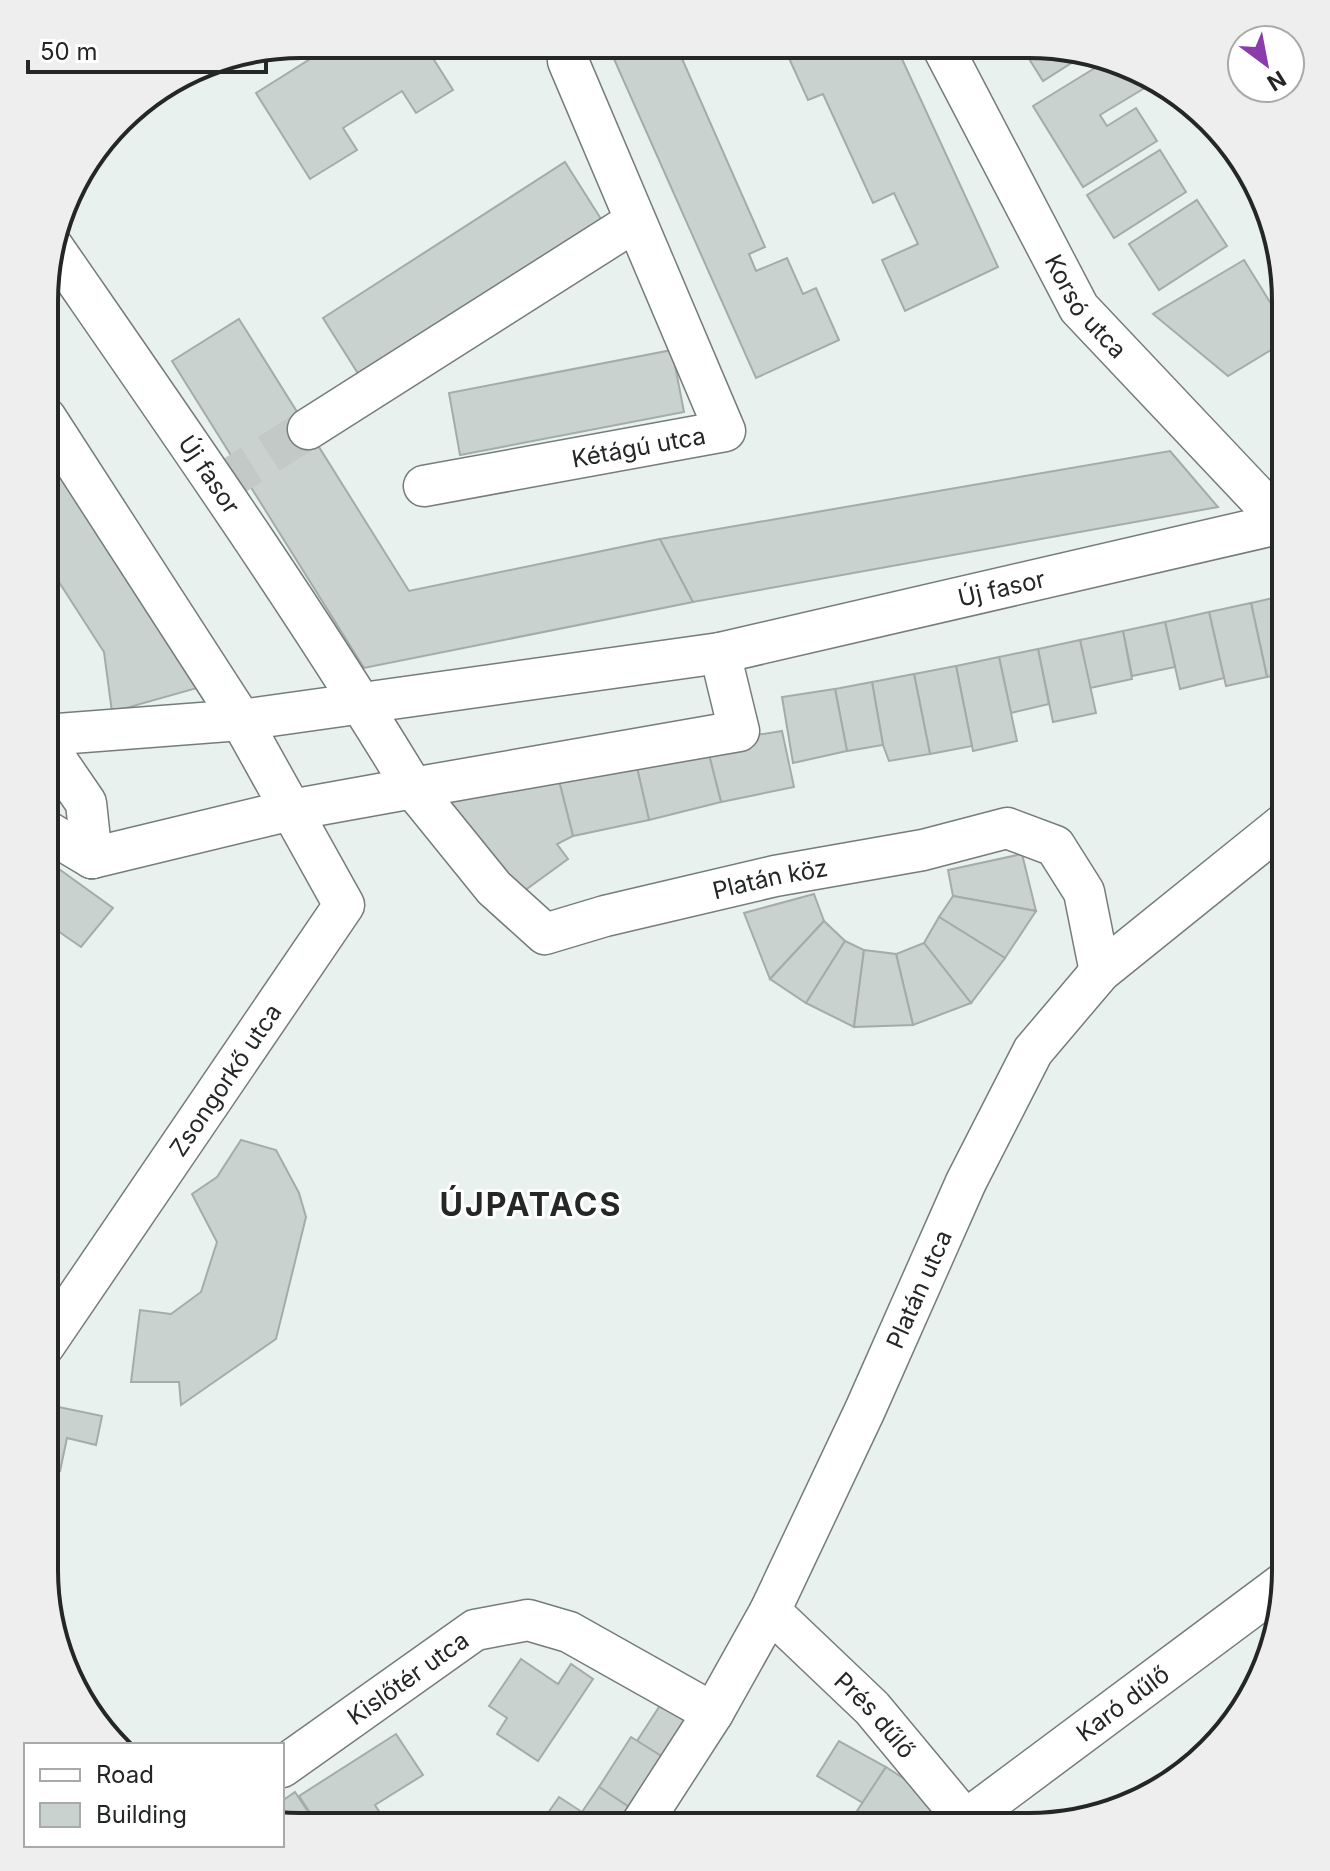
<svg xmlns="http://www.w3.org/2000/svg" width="1330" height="1871" font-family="Inter,sans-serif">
<rect width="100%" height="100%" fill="#e9f1ef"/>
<!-- building -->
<g fill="#cad2d0" stroke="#a4acaa" stroke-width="2">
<path d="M334,44H424L453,90L416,113L402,91L343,128L357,150L310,179L256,93Z"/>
<path d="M645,45H676L765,247L749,254L756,271L787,258L803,294L816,288L839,340L756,378L614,59Z"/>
<path d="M783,45L896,46L998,267L905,311L882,260L918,244L894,193L873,203L823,94L808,100Z"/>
<path d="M1021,46H1063L1084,55L1043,81Z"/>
<path d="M1103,63L1144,80L1148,86L1100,115L1107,126L1136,108L1157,141L1083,187L1033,106Z"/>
<path d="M1160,150L1186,192L1114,238L1087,195Z"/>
<path d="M565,162L601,219L359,375L323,318Z"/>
<path d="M1197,200L1227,246L1159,290L1129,244Z"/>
<path d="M1244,260L1286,328V341L1228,376L1153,314Z"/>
<path d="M239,319L409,591L660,539L693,602L364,668L172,361Z"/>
<path d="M672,350L684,412L460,455L449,393Z"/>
<path d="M1170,451L1218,507L693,602L660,539Z"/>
<path d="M46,452L197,688L112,712L104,652L46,562Z"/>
<path d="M1286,595V673L1267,677L1251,603Z"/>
<path d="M1251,603L1267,677L1226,686L1209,612Z"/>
<path d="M1209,612L1224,678L1180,689L1165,622Z"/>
<path d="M1165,622L1175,667L1132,676L1123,631Z"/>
<path d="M1123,631L1132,679L1090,688L1080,640Z"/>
<path d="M1080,640L1096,713L1053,722L1038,649Z"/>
<path d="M1038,649L1049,704L1011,713L999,657Z"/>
<path d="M999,657L1017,741L973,751L956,666Z"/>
<path d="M956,666L972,746L930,754L914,674Z"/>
<path d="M914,674L930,754L889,761L883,745L872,682Z"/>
<path d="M872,682L883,745L847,751L835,689Z"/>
<path d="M835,689L847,751L793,763L782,697Z"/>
<path d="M782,731L794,787L721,802L706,743Z"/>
<path d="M706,743L721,802L649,820L635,759Z"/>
<path d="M635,759L649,820L573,836L557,773Z"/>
<path d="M557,773L573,836L557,844L568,859L517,896L444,794Z"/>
<path d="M1022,854L1036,911L953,896L948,870Z"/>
<path d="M45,859L113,908L81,947L45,922Z"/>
<path d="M814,894L824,921L770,979L744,913Z"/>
<path d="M953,896L1036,911L1005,958L939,917Z"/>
<path d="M939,917L1005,958L971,1003L924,943Z"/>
<path d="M824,921L845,941L806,1003L770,979Z"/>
<path d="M845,941L864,950L854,1027L806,1003Z"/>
<path d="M924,943L971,1003L913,1025L896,954Z"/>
<path d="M864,950L896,954L913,1025L854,1027Z"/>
<path d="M241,1140L276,1150L299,1193L306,1217L276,1339L181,1405L179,1382H131L140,1310L171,1314L201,1292L217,1242L192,1194L217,1177Z"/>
<path d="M44,1404L102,1416L96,1445L67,1438L60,1471L44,1468Z"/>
<path d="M521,1659L558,1684L571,1664L593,1679L538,1761L497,1734L507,1718L489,1706Z"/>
<path d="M663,1701L699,1725L674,1764L637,1741Z"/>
<path d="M396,1734L423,1775L375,1805L388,1825H338L333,1819L323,1825H318L299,1796Z"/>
<path d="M631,1737L674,1764L641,1815L599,1787Z"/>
<path d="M839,1741L886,1767L863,1803L817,1776Z"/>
<path d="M886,1767L928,1794L945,1813L935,1827H883L857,1811Z"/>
<path d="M599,1787L641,1815L633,1826H539L559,1797L582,1812Z"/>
<path d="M295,1792L317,1825H282V1801Z"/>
<path d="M788,1812L812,1826H778Z"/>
</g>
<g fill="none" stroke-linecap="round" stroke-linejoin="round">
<!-- minor-tunnel -->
<path stroke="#c2c9c7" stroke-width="40" stroke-dasharray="40 20" stroke-linecap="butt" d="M218,486L308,429"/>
<defs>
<g id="minor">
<path id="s1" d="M942,46L1079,308L1286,527"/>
<path id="s2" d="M53,247C176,425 301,603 413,788L739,731L720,653L1282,523"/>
<path d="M308,429L634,222"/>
<path id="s3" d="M424,486L725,431L568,61L572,45"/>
<path d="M45,735L241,720L720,653"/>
<path d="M45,743L86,803L92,858"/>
<path d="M45,830L92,858"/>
<path id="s4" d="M92,858L291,810L413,788L494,888L545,934L605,916L775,876L923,850L1007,828L1055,846L1084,892L1100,972"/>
<path id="s5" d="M44,1346L344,905L241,720L46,418"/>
<path id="s6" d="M770,1611L872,1708L971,1827"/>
<path id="s7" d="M282,1767L475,1630L528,1620L569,1632L713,1713"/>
<path id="s8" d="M640,1826L713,1713L770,1611L865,1410L966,1182L1033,1051L1100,972L1286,822"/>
<path id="s9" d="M961,1827L967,1819L1285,1582"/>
</g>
</defs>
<!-- minor casing -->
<use href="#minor" stroke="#757c7b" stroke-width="43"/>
<!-- minor -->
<use href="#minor" stroke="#fff" stroke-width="40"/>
</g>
<g text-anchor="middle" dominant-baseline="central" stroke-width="6" stroke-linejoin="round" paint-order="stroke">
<!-- street labels -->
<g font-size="24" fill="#252727" stroke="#fff">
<text stroke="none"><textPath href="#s1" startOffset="298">Korsó utca</textPath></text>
<text stroke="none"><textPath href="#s3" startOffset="218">Kétágú utca</textPath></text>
<text stroke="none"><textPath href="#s2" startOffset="276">Új fasor</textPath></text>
<text stroke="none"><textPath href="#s2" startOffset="1350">Új fasor</textPath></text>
<text stroke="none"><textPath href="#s4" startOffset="758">Platán köz</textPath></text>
<text stroke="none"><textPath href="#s5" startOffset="322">Zsongorkő utca</textPath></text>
<text stroke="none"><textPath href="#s8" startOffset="606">Platán utca</textPath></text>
<text stroke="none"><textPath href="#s7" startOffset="154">Kislőtér utca</textPath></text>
<text stroke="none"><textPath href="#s9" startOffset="204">Karó dűlő</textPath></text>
<text stroke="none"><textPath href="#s6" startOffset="148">Prés dűlő</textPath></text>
</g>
<!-- district labels -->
<g font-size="32" font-weight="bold" letter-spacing="2" fill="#252727" stroke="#fff">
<text x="531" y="1204">ÚJPATACS</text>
</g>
</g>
<!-- crop -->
<path d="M0 0H1330V1871H0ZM301 58H1029A243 243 0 0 1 1272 301V1570A243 243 0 0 1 1029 1813H301A243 243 0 0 1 58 1570V301A243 243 0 0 1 301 58Z" fill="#eee" fill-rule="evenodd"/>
<path fill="none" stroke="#252727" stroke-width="4" d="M301 58H1029A243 243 0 0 1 1272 301V1570A243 243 0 0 1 1029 1813H301A243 243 0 0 1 58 1570V301A243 243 0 0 1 301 58Z"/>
<!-- legend -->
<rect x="24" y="1743" width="260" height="104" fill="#ffffff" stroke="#a8a9a9" stroke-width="2"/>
<rect x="40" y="1769" width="40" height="12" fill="#ffffff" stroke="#a8a9a9" stroke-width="2"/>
<text x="96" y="1783" font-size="24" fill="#252727">Road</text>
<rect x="40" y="1803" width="40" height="24" fill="#cad2d0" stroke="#a8a9a9" stroke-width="2"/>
<text x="96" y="1823" font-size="24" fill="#252727">Building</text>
<!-- north arrow -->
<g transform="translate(1266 64) rotate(148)"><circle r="38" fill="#ffffff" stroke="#a8a9a9" stroke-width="2"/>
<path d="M0-6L14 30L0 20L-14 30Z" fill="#8b3cab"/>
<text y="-12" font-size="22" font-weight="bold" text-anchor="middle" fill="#252727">N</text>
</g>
<!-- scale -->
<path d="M28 60v12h238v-12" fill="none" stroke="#252727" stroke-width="4"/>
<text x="40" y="60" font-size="24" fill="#252727" stroke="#ffffff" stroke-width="6" paint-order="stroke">50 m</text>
</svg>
